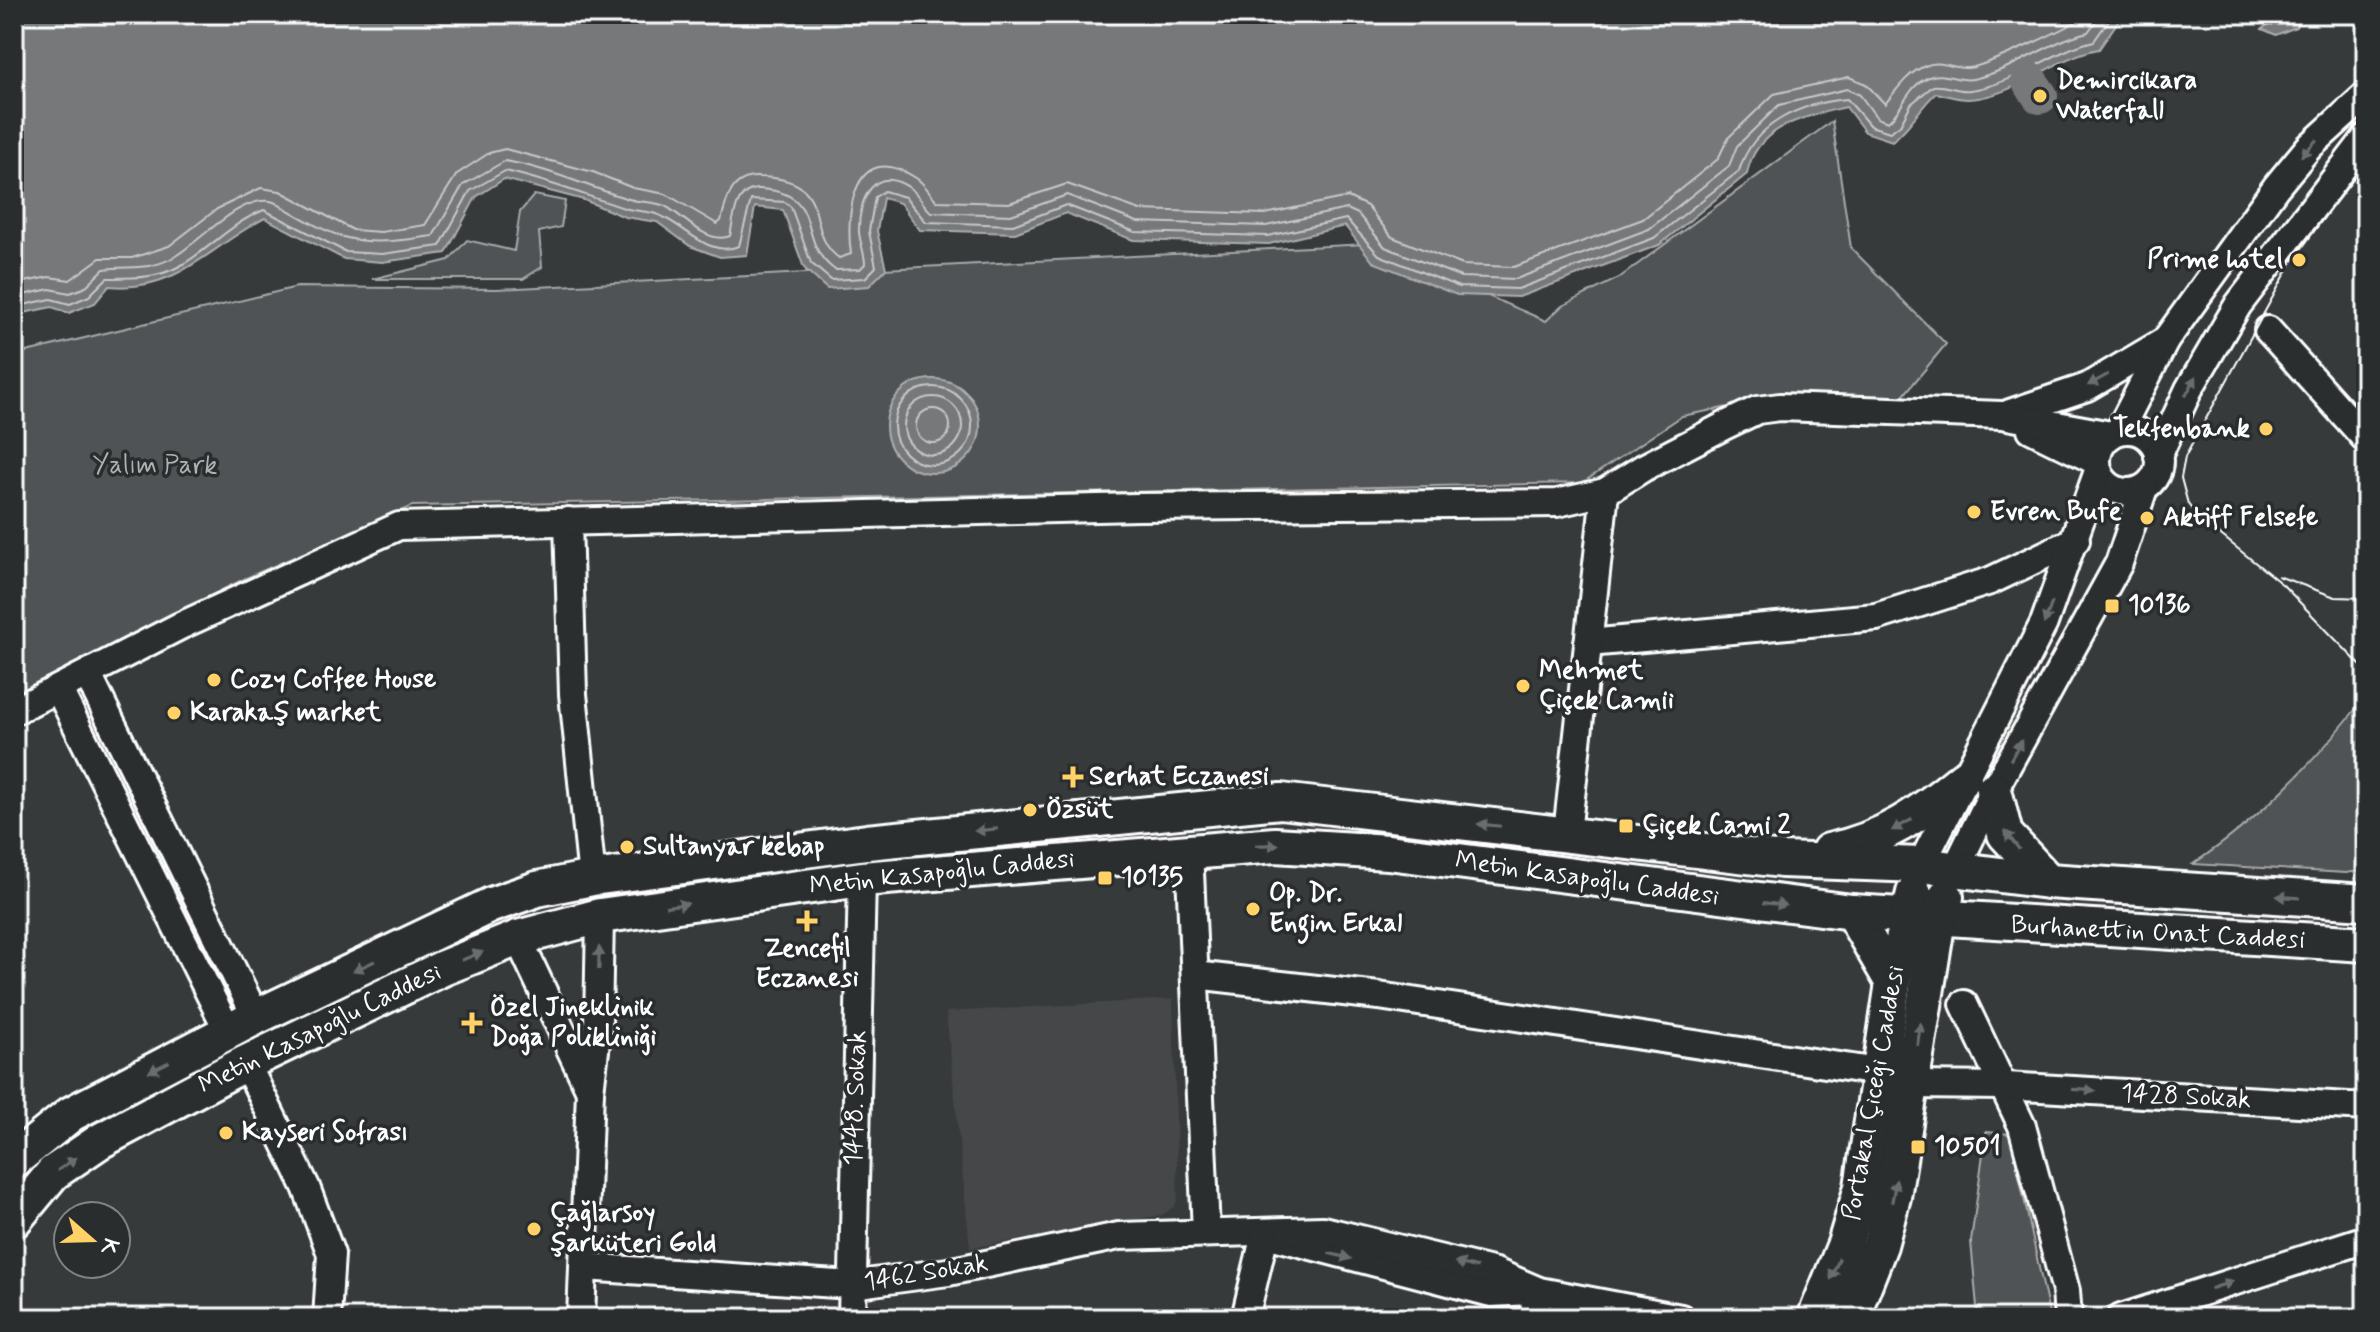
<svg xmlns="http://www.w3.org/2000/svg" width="2380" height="1332" font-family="Mynerve,sans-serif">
<rect width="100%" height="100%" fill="#373a3b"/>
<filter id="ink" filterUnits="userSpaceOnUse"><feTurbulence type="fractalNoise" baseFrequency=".0125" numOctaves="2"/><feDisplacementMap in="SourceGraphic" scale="16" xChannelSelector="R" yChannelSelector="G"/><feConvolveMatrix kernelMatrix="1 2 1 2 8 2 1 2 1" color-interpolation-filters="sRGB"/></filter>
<g filter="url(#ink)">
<!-- built -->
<path fill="#444748" d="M1173,999L1178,1199L1174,1207L1162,1215L970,1248L946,1012Z"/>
<!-- green -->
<g fill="#505354" stroke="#a8a9aa" stroke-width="2">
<path d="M1832,121L1851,248L1946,344L1895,406L1824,395L1785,396L1682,416L1582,483L412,506L246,578L14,695V358L18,354L297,287L497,289L1367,244L1546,321L1562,306L1619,278Z"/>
<path d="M534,195L565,201L561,227L539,232L542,267L523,279H372L449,260L467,240L514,251L520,212Z"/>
<path d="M2366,696V870L2346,873L2193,864C2261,819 2316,761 2366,696Z"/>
<path d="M1986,1132L2010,1134L2050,1318H1978L1971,1241Z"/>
</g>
<!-- water -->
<g fill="#767879" stroke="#adaeaf" stroke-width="2">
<path d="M14,14H2123L2099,49C2053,57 2016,97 1968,99C1958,99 1946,95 1936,93C1919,108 1910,128 1892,141L1865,132L1846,107C1805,117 1756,125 1747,174L1659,245L1519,297L1457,295L1373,262L1345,226L1269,244L1133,240L1066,213L1015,233L920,230L900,203L883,198L877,231L886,269L869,286L827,289L804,268L783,210L755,207L747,255L720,257L690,246L657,222L625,217L584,200L504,179L476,197L446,253L382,262L344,259L265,218C210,246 177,293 109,286L95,303L69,313L52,307L14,315Z"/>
<path d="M2281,14H2301L2296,27L2276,35L2262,29Z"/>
<circle cx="933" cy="426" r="47"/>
</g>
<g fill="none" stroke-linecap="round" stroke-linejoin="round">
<!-- shore -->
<g stroke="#c8c9c9" stroke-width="2">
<path d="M14,284L49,277L70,280L100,258H132L169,246L217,209L261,188L280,191L353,230L381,232L425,225L457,174L489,153L505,149L593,172L633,188L666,194L717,224L721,221C726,200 731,176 758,177C839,178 801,231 839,258L851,254C845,212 854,138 916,178C925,184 930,194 937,201L1009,203L1067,184L1140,210L1265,214L1348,197L1367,206L1392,237L1463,265L1514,267L1643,219L1718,159L1728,138L1774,94L1849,77L1866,84L1885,104C1896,91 1907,73 1925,66C1940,59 1953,69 1968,68C1984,67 2080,23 2086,14"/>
<path d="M14,297L50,289L70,293L84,288L104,269C129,265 151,272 177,255C201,240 244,192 274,202C343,242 353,248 433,236L463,185L505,161C548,168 587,187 629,199C641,203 654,201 665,206C684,216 707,245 730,236C734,217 735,187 761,189C827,194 794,241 835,270L860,269L865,264C865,254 860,243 859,232C858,201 873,163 910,188C919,194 923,206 931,212L1011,215L1067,195L1137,222L1266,226L1347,209L1358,214L1385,247L1461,277L1516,279L1649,229L1729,166L1737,146L1779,105L1847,89L1860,95L1877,118L1888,122C1903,110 1907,86 1929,77C1943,71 1958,82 1973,79C2014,70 2047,42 2088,32L2101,14"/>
<path d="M14,307L51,299L70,304L89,296L107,278C132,278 156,279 180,266C210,249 231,223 264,210L346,252L382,254L440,246L470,191L505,171C546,180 584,195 624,208C636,212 650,210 661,216C687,227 708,258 739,246L751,200L785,202L791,207L811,263L831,280L865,278L876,267L869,231L875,197L884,191L905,197L926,222L1013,225L1066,205L1135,232L1268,236L1346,219L1379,255L1459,287L1518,289L1654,238L1739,171C1753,123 1801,103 1847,99L1870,126L1890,132L1900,125L1911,104L1933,86C1945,84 1958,92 1970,90C2016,84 2051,51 2094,41L2113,14"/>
<circle cx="933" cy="426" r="39"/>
<circle cx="933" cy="426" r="29"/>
<circle cx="933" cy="426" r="17"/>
</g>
<!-- river -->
<path stroke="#767879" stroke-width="36" d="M2029,80L2040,96"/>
<defs>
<g id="minor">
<path d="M2268,330L2366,439"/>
<path d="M2010,413L2087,387L2165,341"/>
<path d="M2031,429L2096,461"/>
<circle cx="2128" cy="461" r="31"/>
<path d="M2119,431L2165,341L2276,187L2309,147L2366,95"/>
<path d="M2158,456L2189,389L2238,305L2366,138"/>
<path d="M568,521L573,694L592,878"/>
<path d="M1588,643L1876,617L1990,581L2076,540"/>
<path d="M88,675L256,1017"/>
<path d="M59,690L228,1031"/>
<path d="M14,711L180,626L399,526L1138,507L1557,503L1605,492L1643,468L1726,425L1757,410L1780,407L2002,415L2111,435"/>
<path d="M1567,833L1605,492"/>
<path d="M1189,849L1206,1232"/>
<path d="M1921,865L2044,623L2098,471"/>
<path d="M1955,870L1994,790L2119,563L2144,488"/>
<path d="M518,938L590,1091"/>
<path d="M1195,975L1379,996L1878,1072"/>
<path d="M1964,1004L2022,1126L2066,1291L2068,1318"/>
<path d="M246,1063L306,1187L331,1254L327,1318"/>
<path d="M1912,1085L2006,1086L2366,1107"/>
<path d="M1277,1237L1491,1293L1530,1291"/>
<path d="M584,1267L851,1285L948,1272L1119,1236L1323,1230L1495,1272L1539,1291L1681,1318"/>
<path d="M581,1318L590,1091L598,1026L600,916"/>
<path d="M852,1318L862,879"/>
<path d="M1245,1318L1265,1234"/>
<path d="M1532,1318L1539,1291"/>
<path d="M2121,1318L2366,1239"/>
</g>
<g id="major">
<path d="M1994,790L2005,834L2048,881"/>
<path d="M1829,851C1884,840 1921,813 1964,778"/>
<path d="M1852,912L1893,983"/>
<path d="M14,1160L71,1114L256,1017L491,905L537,889L592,878L867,842L1281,801L1782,860L1921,865L2048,881L2366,902"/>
<path d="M14,1220L53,1173L100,1141L246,1063L443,968L518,938L600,916L862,879L1275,845L1388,852L1852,912L2366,944"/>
<path d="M1815,1318L1845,1244L1862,1187L1893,983L1914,893"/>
<path d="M1851,1318L1880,1245L1893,1197L1938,919L1946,897"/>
</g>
</defs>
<!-- minor casing -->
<use href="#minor" stroke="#fff" stroke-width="32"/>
<!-- major casing -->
<use href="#major" stroke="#fff" stroke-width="40"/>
<!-- minor -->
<use href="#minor" stroke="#2a2d2e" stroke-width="26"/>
<!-- major -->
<use href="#major" stroke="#2a2d2e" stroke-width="34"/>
<!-- tram -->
<g stroke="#fff" stroke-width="2">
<path d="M2366,159L2292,262L2185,457L2181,478L2188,504L2196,515L2283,585L2366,671"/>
<path d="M2278,576L2335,597L2366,598"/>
</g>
</g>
<!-- one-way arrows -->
<defs><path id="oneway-solid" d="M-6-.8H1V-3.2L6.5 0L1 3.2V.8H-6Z" transform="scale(2)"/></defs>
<g fill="#6a6c6d">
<use href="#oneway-solid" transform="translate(2309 148) rotate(133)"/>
<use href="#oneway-solid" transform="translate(2098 380) rotate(151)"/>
<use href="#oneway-solid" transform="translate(2191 386) rotate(-62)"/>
<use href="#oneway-solid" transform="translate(2048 613) rotate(111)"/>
<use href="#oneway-solid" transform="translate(2016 750) rotate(-61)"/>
<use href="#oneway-solid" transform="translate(1489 825) rotate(-174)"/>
<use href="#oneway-solid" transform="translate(1902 825) rotate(151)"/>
<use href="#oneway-solid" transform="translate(986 830) rotate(174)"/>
<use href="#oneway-solid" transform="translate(2012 840) rotate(-128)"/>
<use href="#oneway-solid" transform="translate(1267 845) rotate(-2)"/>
<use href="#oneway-solid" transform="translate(2288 897) rotate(-176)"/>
<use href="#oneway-solid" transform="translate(1775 904) rotate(7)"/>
<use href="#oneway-solid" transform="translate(677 905) rotate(-8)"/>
<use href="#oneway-solid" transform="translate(472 956) rotate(-22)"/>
<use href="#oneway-solid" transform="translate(599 958) rotate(-89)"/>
<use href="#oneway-solid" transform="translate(364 966) rotate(155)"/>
<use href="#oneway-solid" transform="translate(1919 1034) rotate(-82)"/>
<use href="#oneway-solid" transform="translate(159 1067) rotate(153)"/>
<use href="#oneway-solid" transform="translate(2084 1090) rotate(3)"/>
<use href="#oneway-solid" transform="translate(67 1164) rotate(-34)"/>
<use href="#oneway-solid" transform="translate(1894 1191) rotate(-79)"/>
<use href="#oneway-solid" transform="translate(1340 1256) rotate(14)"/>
<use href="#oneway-solid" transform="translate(1466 1265) rotate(-166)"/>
<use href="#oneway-solid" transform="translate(1835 1269) rotate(112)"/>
<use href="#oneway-solid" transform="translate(2222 1285) rotate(-18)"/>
</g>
</g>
<!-- markers -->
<g fill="#ffd166" stroke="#2a2d2e" stroke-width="3">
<circle cx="2040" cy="96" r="8"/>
<circle cx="2299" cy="260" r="8"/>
<circle cx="2266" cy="429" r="8"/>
<circle cx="1974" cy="512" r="8"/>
<circle cx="2147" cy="518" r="8"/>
<rect x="2104" y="598" width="16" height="16" rx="4"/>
<circle cx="214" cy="680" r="8"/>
<circle cx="1523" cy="686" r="8"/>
<circle cx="174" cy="713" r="8"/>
<path d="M1069 765h8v8h8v8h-8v8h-8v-8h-8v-8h8z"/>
<circle cx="1030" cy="810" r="8"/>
<rect x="1618" y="818" width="16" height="16" rx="4"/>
<circle cx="627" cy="847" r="8"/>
<rect x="1097" y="870" width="16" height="16" rx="4"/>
<circle cx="1253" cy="909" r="8"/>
<path d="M803 909h8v8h8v8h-8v8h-8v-8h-8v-8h8z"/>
<path d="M468 1011h8v8h8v8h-8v8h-8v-8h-8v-8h8z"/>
<circle cx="226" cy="1133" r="8"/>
<rect x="1910" y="1139" width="16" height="16" rx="4"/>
<circle cx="534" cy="1229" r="8"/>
</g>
<g text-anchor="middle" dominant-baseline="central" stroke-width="7" stroke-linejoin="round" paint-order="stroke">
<!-- poi labels -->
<g font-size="26" font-weight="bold" fill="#fff" stroke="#2a2d2e" text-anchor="start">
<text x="2056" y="81">Demircikara<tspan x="2056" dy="30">Waterfall</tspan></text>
<text x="2283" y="260" text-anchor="end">Prime hotel</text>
<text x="2250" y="429" text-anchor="end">Tekfenbank</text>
<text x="1990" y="512">Evren Bufe</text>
<text x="2163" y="518">Aktiff Felsefe</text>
<text x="2128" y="606">10136</text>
<text x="1539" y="671">Mehmet<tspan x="1539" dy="30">Çiçek Camii</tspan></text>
<text x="230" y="680">Cozy Coffee House</text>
<text x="190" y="713">Karakaş market</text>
<text x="1089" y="777">Serhat Eczanesi</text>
<text x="1046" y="810">Özsüt</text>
<text x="1642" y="826">Çiçek Cami 2</text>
<text x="643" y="847">Sultanyar kebap</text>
<text x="1121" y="878">10135</text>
<text x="1269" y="894">Op. Dr.<tspan x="1269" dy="30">Engin Erkal</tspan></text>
<text x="807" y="949" text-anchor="middle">Zencefil<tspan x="807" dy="30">Eczanesi</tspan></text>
<text x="490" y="1008">Özel Jineklinik<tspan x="490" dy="30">Doğa Polikliniği</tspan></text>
<text x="242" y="1133">Kayseri Sofrası</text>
<text x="1934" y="1147">10501</text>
<text x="550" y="1214">Çağlarsoy<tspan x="550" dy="30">şarküteri Gold</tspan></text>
</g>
<!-- park labels -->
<g font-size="26" fill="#b0b2b2" stroke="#2a2d2e">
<text x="155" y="466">Yalım Park</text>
</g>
<!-- street labels -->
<g font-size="26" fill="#fff" stroke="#2a2d2e">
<text transform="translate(942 873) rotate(-6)">Metin Kasapoğlu Caddesi</text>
<text transform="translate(1587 879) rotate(8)">Metin Kasapoğlu Caddesi</text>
<text transform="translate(2158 933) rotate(3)">Burhanettin Onat Caddesi</text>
<text transform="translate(320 1029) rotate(-26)">Metin Kasapoğlu Caddesi</text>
<text transform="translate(1874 1093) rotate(-80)">Portakal Çiceği Caddesi</text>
<text transform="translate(2186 1097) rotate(3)">1428 Sokak</text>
<text transform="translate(856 1098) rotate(-88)">1448. Sokak</text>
<text transform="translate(926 1273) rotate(-9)">1462 Sokak</text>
</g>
</g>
<!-- margin -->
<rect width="2380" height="1332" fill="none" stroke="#2a2d2e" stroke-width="48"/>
<rect x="24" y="24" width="2332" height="1284" fill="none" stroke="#fff" stroke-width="3" filter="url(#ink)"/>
<!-- north arrow -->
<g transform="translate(92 1240) rotate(110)"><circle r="38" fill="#2a2d2e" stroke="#7f8182" stroke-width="2"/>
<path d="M0-6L14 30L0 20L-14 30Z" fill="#ffd166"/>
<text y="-12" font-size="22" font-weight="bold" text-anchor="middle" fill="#ffffff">K</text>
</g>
</svg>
